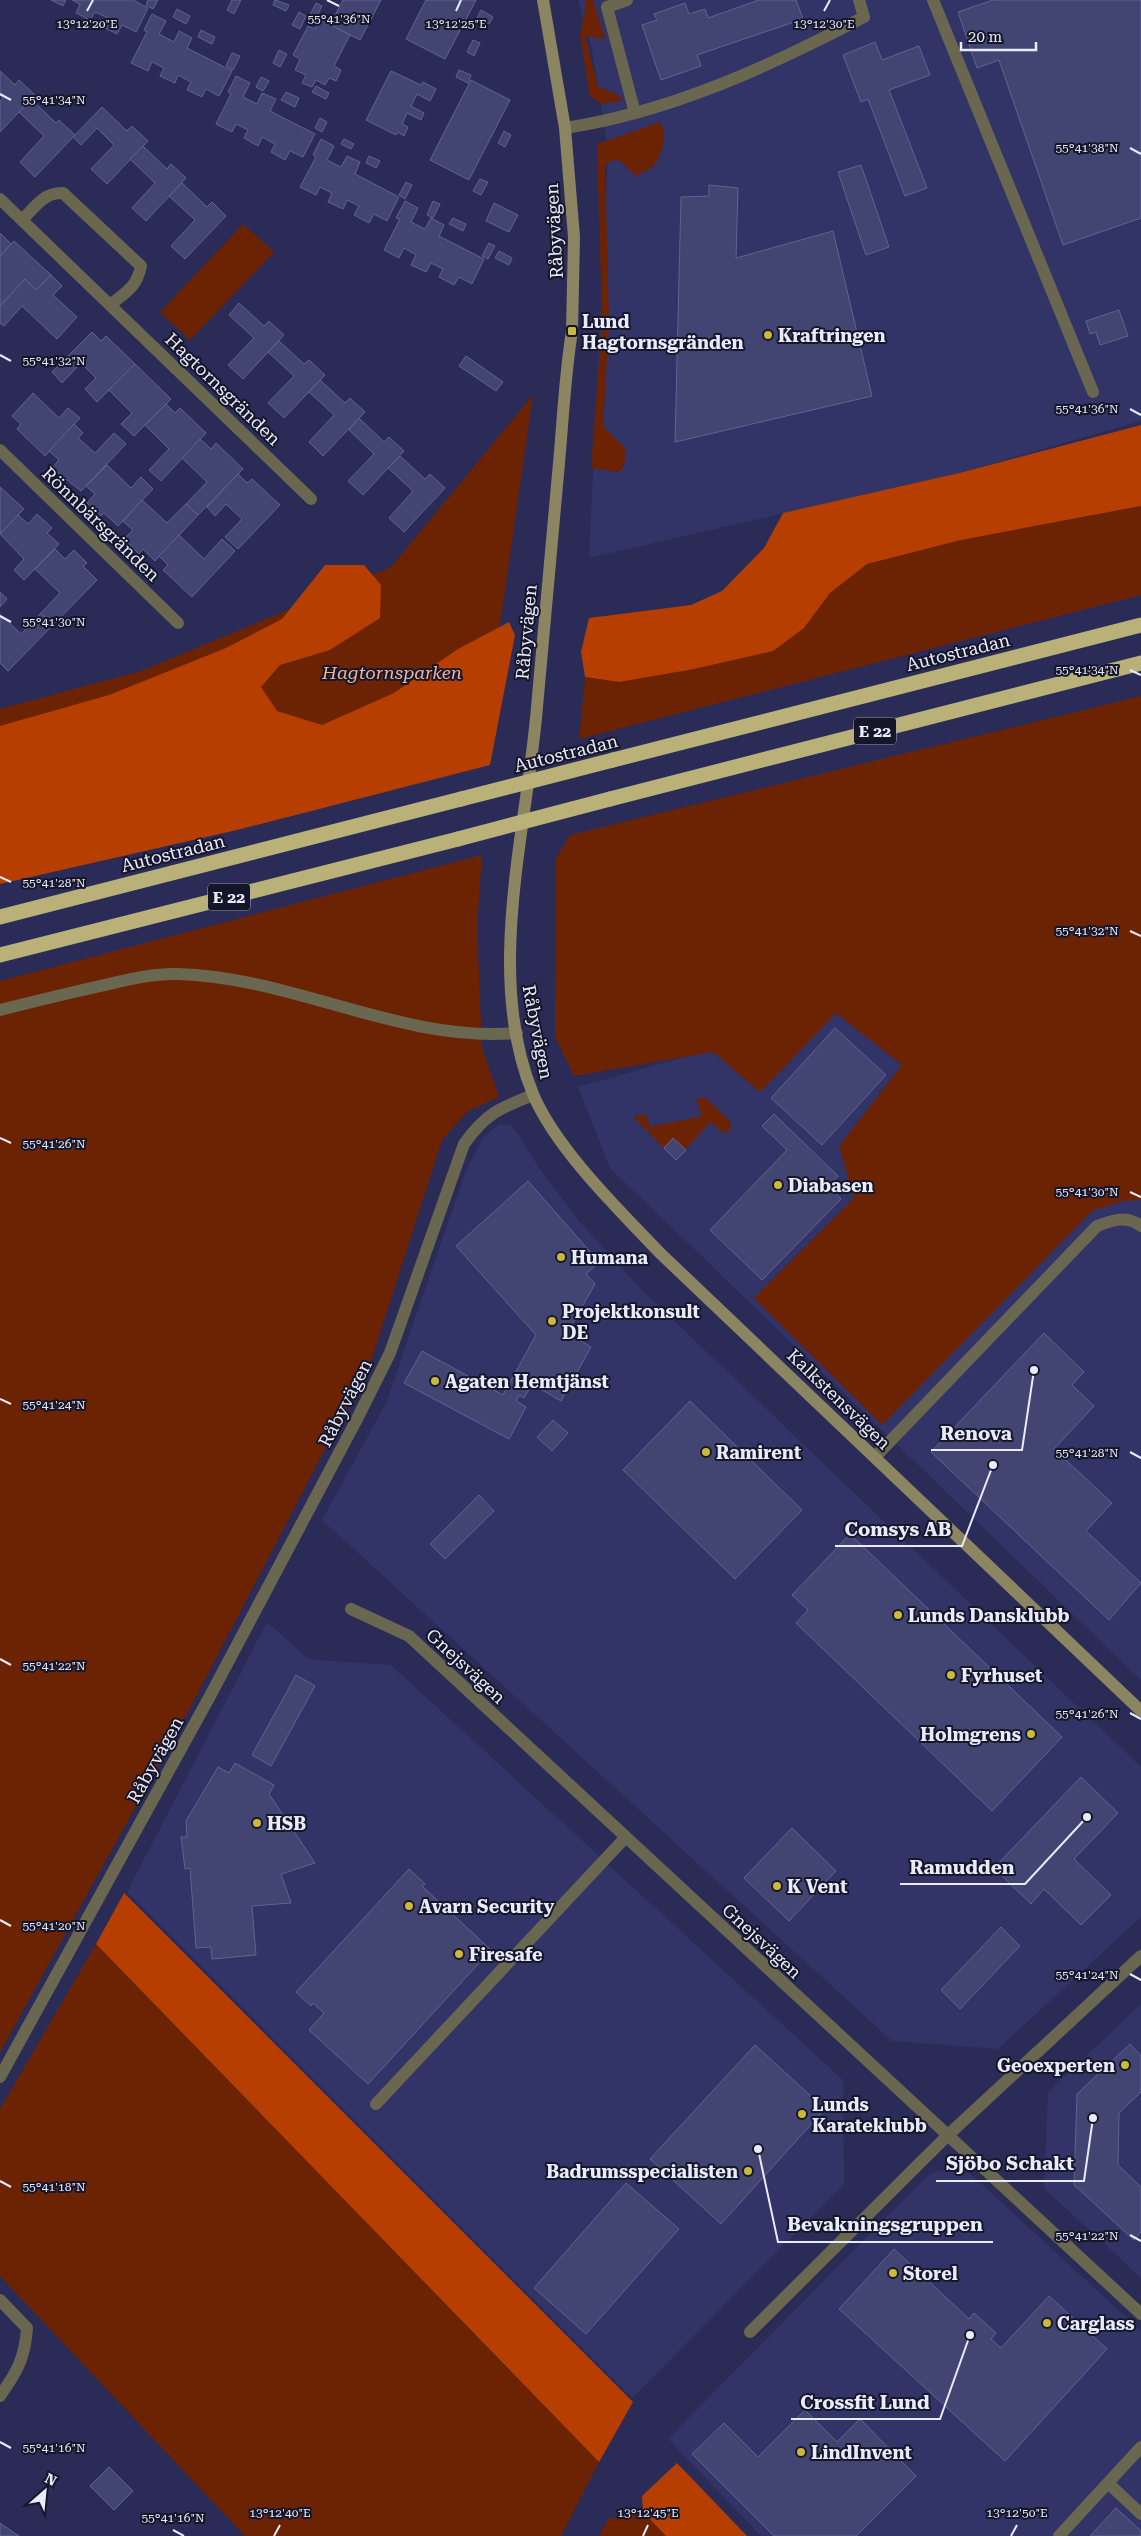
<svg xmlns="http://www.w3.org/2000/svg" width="1141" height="2536" font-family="'Roboto Serif',serif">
<rect width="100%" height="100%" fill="#2a2b56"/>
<!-- built -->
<g fill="#323366">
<path d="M578,0H1141V421L959,473L589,558L608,152L592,49Z"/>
<path d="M1141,902V1680L610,1168L578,1087L802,1024Z"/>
<path d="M500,1124L510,1125L518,1133L539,1168L580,1222L641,1289L1141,1767V1917L998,2049L892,2041L322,1520L386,1403L466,1170L483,1137Z"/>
<path d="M267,1622L305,1656L315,1660L391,1665L843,2080L844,2184L632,2398L127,1892Z"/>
<path d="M1141,2004V2278L1044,2188L1048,2092Z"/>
<path d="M951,2168L969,2173L986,2188L1141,2331V2536H761L668,2439L915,2188L931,2173Z"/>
</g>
<!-- green -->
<g fill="#6c2303">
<path d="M585,0H593L605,39L585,36L598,87L617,94L623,100L603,104L590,97L580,35L586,7Z"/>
<path d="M660,122C668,132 662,155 654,165C650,170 641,173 636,176L618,159L605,164L609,322L603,426L626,449L624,467L618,472L591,468L602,321L597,144Z"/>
<path d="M243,224L274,252L190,340L160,312Z"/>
<path d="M533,395L482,750L0,875V709L141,671L391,567Z"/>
<path d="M1141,506V595L579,739L585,677L619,682L804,628L830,593L867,564L961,540Z"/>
<path d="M1141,696V1200L1123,1201L1092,1211L882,1425L754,1298L854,1198L839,1146L902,1065L836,1013L760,1092L713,1052L574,1076L555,1037L556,858L570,835Z"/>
<path d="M482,855L477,926L482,1048L499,1097L468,1111L442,1140L371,1361L190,1708L0,2052V981Z"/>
<path d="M696,1098H706L730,1121L731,1127L726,1134L710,1122L676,1160L633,1117L646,1114L650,1127L702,1116Z"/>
<path d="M96,1944L599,2462L561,2536H245L0,2276V2109Z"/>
<path d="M643,2512L666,2536H599L608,2519Z"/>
</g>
<!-- forest -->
<g fill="#b53e00">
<path d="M1141,425V506L961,540L867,564L830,593L804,628L773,651L694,669L619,682L585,677L581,652L589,618L691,605L722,591L764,548L783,513L959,473Z"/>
<path d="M325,565H364L381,585L380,618L330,650L280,665L261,687L277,711L322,725L394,693L458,649L509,622L515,635L490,765L237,830L0,884V726L109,695L226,648L282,619Z"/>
<path d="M124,1893L633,2402L599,2462L96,1944Z"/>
<path d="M677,2463L747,2536H666L643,2512L642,2496Z"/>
</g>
<!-- building -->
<g fill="#424572" stroke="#606393">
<path d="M51,0H66L63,6Z"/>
<path d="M72,0H133L148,8L136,32L122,25L117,34L103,27L108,18L95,12L90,20L76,13L80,4Z"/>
<path d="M148,0H158L153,9L146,5Z"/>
<path d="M232,0H241L234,14L227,10Z"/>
<path d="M275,0L289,5L286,11L273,5Z"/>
<path d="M343,0H381L360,40L330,25Z"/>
<path d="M426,0H476L445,59L406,39Z"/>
<path d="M759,0H796L803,19L697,55L701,66L661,80L642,25L657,20L654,14L685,3L689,14L705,9L708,18Z"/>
<path d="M993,0H1141V218L1063,245L999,60L977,68L958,12Z"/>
<path d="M316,3L322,6L315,20L309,17Z"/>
<path d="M177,9L190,16L186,24L173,17Z"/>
<path d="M481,10L493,17L489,24L477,18Z"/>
<path d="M299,12L306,16L300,29L292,25Z"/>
<path d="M152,14L166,21L159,34L174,42L179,31L192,38L187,48L232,71L219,96L206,89L202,97L187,90L191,82L178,75L175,83L160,76L164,68L152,62L148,71L131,63L147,32L144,30Z"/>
<path d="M319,19L350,35L334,66L341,70L336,81L329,78L325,85L316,80L312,87L302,83L306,75L295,70L300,59L293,55L308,26L315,29Z"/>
<path d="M201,30L215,37L212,44L198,37Z"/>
<path d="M473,40L480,43L474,56L467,52Z"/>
<path d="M875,42L882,60L919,46L930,75L889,90L927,188L905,196L868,99L861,102L843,55Z"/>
<path d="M279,50L287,54L280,67L273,63Z"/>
<path d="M232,53L240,56L233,70L226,66Z"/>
<path d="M459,70L471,75L468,83L456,77Z"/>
<path d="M0,71L15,85L19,80L35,95L0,132V101L3,98L0,95Z"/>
<path d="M391,71L421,85L423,82L436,89L430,101L417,94L411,106L424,113L421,120L407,113L402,124L408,127L404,136L398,132L396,135L366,120Z"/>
<path d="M236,76L250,83L243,97L257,104L262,93L276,99L270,111L315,134L303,157L290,151L285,160L271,152L275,144L262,137L258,146L244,138L248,130L236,124L232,132L216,124L231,94L228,92Z"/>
<path d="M261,77L269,81L263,91L256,87Z"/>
<path d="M471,80L510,100L469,180L430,160Z"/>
<path d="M316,86L329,93L326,99L312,92Z"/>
<path d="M286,92L299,98L295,107L281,100Z"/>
<path d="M31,99L56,123L59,120L75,135L35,177L20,162L44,136L19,112Z"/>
<path d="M102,107L127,131L132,126L148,141L107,184L91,169L114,145L97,128L81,145L73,137Z"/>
<path d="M320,118L327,122L322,132L315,128Z"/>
<path d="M504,131L511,135L505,147L498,143Z"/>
<path d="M321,139L334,146L327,160L341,167L347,156L360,162L355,174L399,197L387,221L374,214L369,223L354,215L359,206L347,200L343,209L328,202L332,193L320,187L316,195L300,187L316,157L313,155Z"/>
<path d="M344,139L354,144L351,149L341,144Z"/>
<path d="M143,146L167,169L171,164L186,178L146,221L132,208L155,183L130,159Z"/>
<path d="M369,156L380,161L376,168L366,163Z"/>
<path d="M861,165L889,247L866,255L838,172Z"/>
<path d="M480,179L488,182L481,195L473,191Z"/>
<path d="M406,182L412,185L405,199L399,195Z"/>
<path d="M182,183L207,207L212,202L226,216L185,259L171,246L195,220L169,196Z"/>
<path d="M709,185L738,188L736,258L833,231L872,396L675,442L681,197L709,196Z"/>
<path d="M405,201L418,208L411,222L425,229L431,218L444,225L439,236L484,259L472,284L459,277L454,285L439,277L443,269L431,263L426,272L411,265L416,255L404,248L399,258L384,250L400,219L396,218Z"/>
<path d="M433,201L440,204L433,218L427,215Z"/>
<path d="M494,203L518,215L509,232L486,221Z"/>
<path d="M453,218L466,224L463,231L449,224Z"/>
<path d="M0,233L11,244L0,256Z"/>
<path d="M14,241L51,275L36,290L25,279L0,306V256Z"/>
<path d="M489,243L495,246L488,259L482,256Z"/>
<path d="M499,251L512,258L509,265L495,258Z"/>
<path d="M51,275L62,286L53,295L77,317L57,339L22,306L4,326L0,323V306L25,279L36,290Z"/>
<path d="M239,303L264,326L269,321L284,335L243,379L228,365L254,338L229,315Z"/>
<path d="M1119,310L1128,336L1100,345L1096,332L1090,334L1086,321Z"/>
<path d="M92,332L101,341L106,336L135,364L97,402L85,389L96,378L81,363L62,383L52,372Z"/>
<path d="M279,341L304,364L309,360L325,375L284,418L268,403L294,376L268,352Z"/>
<path d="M466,356L503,382L496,391L459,366Z"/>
<path d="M135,364L171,399L134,436L121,424L132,413L109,390Z"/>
<path d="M320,380L345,403L350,398L365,412L323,456L309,442L334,415L309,392Z"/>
<path d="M33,393L59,418L68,408L80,418L45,456L17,429L21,424L12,416Z"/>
<path d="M166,404L175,413L180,408L206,433L161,481L149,470L169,449L145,425Z"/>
<path d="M359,418L384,442L389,437L404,451L363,495L348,481L374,454L349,430Z"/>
<path d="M74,424L83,433L78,438L95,453L114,433L126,444L81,491L52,468L59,460L49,451Z"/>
<path d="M200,439L211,449L216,443L243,469L198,515L186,504L207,482L182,458Z"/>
<path d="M400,456L425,479L430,474L445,488L404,532L389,518L413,491L388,468Z"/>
<path d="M107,465L131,488L141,477L153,489L118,526L104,513L101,516L87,503L95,494L86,486Z"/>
<path d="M238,474L247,483L252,479L280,505L238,549L225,537L242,519L226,504L215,516L207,507Z"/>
<path d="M0,487L24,509L0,534Z"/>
<path d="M142,500L167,523L186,504L198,515L155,561L143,549L139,554L124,539L133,530L123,521Z"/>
<path d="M37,514L52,528L47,533L59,544L24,580L14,570L24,559L0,534L18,515L28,524Z"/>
<path d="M179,535L204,559L222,539L235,551L192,597L163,570L168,565L159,556Z"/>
<path d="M55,549L65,559L74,550L87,563L83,566L97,580L53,625L41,613L60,593L35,569Z"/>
<path d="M0,592L7,599L0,607Z"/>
<path d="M41,613L53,625L8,671L0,663V614L21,634Z"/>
<path d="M835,1028L886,1075L822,1145L771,1098Z"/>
<path d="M774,1114L838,1176L829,1186L841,1199L762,1280L710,1230L787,1150L762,1126Z"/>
<path d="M673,1138L686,1150L676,1160L664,1148Z"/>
<path d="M528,1181L599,1262L586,1274L595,1284L567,1333L591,1347L561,1401L532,1384L524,1398L519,1395L516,1401L526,1407L509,1439L404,1383L422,1351L503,1395L536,1335L456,1246Z"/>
<path d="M1044,1333L1084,1372L1072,1385L1094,1406L1054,1449L1112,1503L1086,1531L1141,1583L1109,1620L931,1452Z"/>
<path d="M690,1401L802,1510L735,1579L623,1470Z"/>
<path d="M553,1420L568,1433L552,1451L537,1437Z"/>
<path d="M479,1495L494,1511L445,1559L430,1544Z"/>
<path d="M850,1534L1062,1737L992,1811L796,1623L808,1610L792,1595Z"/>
<path d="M296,1675L315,1686L271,1766L252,1755Z"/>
<path d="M235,1763L274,1785L269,1794L315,1863L281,1874L291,1903L252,1906L256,1955L212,1959L211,1947L196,1948L190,1868L185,1869L181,1837H187L186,1821L218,1767L229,1773Z"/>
<path d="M1081,1777L1118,1813L1074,1859L1111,1895L1081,1925L1044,1889L1031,1904L994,1868Z"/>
<path d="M792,1828L836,1871L789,1921L744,1878Z"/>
<path d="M409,1869L425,1884L422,1886L491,1950L368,2084L309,2030L324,2013L313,2003L311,2006L296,1992Z"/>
<path d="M1001,1927L1020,1946L960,2009L941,1990Z"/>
<path d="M1130,2044L1141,2056V2092L1119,2113L1118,2165L1141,2187V2232L1134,2240L1074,2185L1077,2094Z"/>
<path d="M755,2045L825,2109L721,2224L650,2159Z"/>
<path d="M626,2183L679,2229L586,2334L534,2288Z"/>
<path d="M894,2249L969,2319L974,2313L996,2333L991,2339L1001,2348L1049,2296L1107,2349L1005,2461L839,2309Z"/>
<path d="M805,2410L837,2442L860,2419L916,2476L856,2536H774L692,2454L724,2423L758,2457Z"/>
<path d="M109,2467L133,2491L114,2510L90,2486Z"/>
<path d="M1116,2508L1141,2531V2536H1090Z"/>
<path d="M0,2523L19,2536H0Z"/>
</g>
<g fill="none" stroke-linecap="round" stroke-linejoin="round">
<!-- lane -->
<g stroke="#6a6750" stroke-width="12">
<path d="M627,0L607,7L635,113"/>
<path d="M933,0L1093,392"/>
<path d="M565,128C671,112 770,66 864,17L859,0"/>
<path d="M0,1010C32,1002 64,994 96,987C123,981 151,973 178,974C293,977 402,1043 517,1033"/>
<path d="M875,1457L1097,1226C1113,1220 1126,1215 1141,1226"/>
<path d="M376,2104L625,1838"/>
<path d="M1108,2483L1141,2514"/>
<path d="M1059,2536L1141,2447"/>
</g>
<!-- street -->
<g stroke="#6a6750" stroke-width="12">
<path d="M0,199L311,499"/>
<path d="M22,220C35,207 44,192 63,193L141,266C137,287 126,292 110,305"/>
<path d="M0,450L178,623"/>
<path d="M351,1609L409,1636L1141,2314"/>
<path d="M0,2077L210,1696L356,1421L390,1353L464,1144C486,1113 500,1108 533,1095"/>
<path d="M0,2300L27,2328C25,2358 17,2372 0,2396"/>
<path d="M750,2332L947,2136L1141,1956"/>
</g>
<!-- secondary -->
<path stroke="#8b8561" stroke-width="12" d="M543,0L565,128L574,237L572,331C565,374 563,419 559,463C552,544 544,625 537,707C527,830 484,975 533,1094C556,1149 620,1211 661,1254L1141,1711"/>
<!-- highway -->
<g stroke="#bab178" stroke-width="15">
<path d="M613,760L1141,625"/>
<path d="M610,799L1141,663"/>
<path d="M0,917L461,799"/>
<path d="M0,955L458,839"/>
</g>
<!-- highway-bridge -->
<g stroke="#bab178" stroke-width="15">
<path d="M461,799L613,760"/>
<path d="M458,839L610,799"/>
</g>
</g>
<!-- ticks -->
<path fill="none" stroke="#e9ebfc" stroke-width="2" d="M327,0L339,6M87,11L93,0M456,11L461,0M824,11L830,0M0,94L11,100M1130,148L1141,154M0,355L11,361M1130,409L1141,415M0,616L11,622M1130,670L1141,675M0,877L11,882M1130,931L1141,936M0,1138L11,1143M1130,1192L1141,1197M0,1399L11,1404M1130,1452L1141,1458M0,1659L11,1665M1130,1713L1141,1719M0,1920L11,1926M1130,1974L1141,1980M0,2181L11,2187M1130,2235L1141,2241M0,2442L11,2448M173,2530L184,2536M274,2536L280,2525M643,2536L648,2525M1011,2536L1017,2525"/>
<!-- markers -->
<g fill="#cdb938" stroke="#151629" stroke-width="2">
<rect x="567" y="326" width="10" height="10" rx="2.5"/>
<circle cx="768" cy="335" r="5"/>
<circle cx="778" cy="1185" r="5"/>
<circle cx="561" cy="1257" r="5"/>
<circle cx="552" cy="1321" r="5"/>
<circle cx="435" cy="1381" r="5"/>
<circle cx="706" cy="1452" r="5"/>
<circle cx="898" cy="1615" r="5"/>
<circle cx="951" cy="1675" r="5"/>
<circle cx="1031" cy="1734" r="5"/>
<circle cx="257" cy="1823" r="5"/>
<circle cx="777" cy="1886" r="5"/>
<circle cx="409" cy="1906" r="5"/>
<circle cx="459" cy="1954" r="5"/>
<circle cx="1125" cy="2065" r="5"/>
<circle cx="802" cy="2114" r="5"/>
<circle cx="748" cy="2171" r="5"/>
<circle cx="893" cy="2273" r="5"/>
<circle cx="1047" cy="2323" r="5"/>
<circle cx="801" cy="2452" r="5"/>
</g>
<g text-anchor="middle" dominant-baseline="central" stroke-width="4" stroke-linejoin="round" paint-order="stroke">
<!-- shield labels -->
<g fill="#151629" stroke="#a9abbd" stroke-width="1">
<rect x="854" y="717.5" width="42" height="27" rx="4"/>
<rect x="208" y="883.5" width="42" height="27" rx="4"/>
</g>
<g font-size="16" font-weight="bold" fill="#e9ebfc">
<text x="875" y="731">E 22</text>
<text x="229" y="897">E 22</text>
</g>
<!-- street labels -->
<g font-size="18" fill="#e9ebfc" stroke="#151629">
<text transform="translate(554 231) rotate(-93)">Råbyvägen</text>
<text transform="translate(223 389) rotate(44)">Hagtornsgränden</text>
<text transform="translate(101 524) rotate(44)">Rönnbärsgränden</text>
<text transform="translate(526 632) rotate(-85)">Råbyvägen</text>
<text transform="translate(958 652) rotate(-14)">Autostradan</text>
<text transform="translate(566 753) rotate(-14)">Autostradan</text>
<text transform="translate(173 853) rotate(-14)">Autostradan</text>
<text transform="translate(538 1032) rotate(79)">Råbyvägen</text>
<text transform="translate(839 1399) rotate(44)">Kalkstensvägen</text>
<text transform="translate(345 1403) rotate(-63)">Råbyvägen</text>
<text transform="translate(466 1666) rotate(43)">Gnejsvägen</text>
<text transform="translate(155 1760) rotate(-61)">Råbyvägen</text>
<text transform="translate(762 1941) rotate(43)">Gnejsvägen</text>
</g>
<!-- poi labels -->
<g font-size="18" font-weight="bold" fill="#e9ebfc" stroke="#151629" text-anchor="start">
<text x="582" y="321">Lund<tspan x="582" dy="21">Hagtornsgränden</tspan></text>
<text x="778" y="335">Kraftringen</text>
<text x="788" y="1185">Diabasen</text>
<text x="571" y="1257">Humana</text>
<text x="562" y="1311">Projektkonsult<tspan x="562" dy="21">DE</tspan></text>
<text x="445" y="1381">Agaten Hemtjänst</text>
<text x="716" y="1452">Ramirent</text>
<text x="908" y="1615">Lunds Dansklubb</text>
<text x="961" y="1675">Fyrhuset</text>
<text x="1021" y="1734" text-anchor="end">Holmgrens</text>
<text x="267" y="1823">HSB</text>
<text x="787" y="1886">K Vent</text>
<text x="419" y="1906">Avarn Security</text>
<text x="469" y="1954">Firesafe</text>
<text x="1115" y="2065" text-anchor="end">Geoexperten</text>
<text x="812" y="2104">Lunds<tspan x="812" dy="21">Karateklubb</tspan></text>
<text x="738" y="2171" text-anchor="end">Badrumsspecialisten</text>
<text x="903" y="2273">Storel</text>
<text x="1057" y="2323">Carglass</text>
<text x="811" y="2452">LindInvent</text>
</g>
<!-- park labels -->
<g font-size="18" font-style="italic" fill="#f1b39e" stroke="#151629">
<text x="392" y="672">Hagtornsparken</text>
</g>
</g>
<g font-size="12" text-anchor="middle" fill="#e9ebfc" stroke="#151629" stroke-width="4" stroke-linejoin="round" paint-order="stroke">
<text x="339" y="23">55°41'36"N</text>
<text x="87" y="28">13°12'20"E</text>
<text x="456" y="28">13°12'25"E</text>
<text x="824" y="28">13°12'30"E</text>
<text x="54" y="104">55°41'34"N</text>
<text x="1087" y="152">55°41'38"N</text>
<text x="54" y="365">55°41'32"N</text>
<text x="1087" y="413">55°41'36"N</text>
<text x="54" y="626">55°41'30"N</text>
<text x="1087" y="674">55°41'34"N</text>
<text x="54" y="887">55°41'28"N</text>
<text x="1087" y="935">55°41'32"N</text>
<text x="54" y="1148">55°41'26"N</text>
<text x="1087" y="1196">55°41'30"N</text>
<text x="54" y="1409">55°41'24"N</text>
<text x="1087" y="1457">55°41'28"N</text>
<text x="54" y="1670">55°41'22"N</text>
<text x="1087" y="1718">55°41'26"N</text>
<text x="54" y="1930">55°41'20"N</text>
<text x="1087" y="1979">55°41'24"N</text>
<text x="54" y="2191">55°41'18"N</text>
<text x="1087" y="2240">55°41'22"N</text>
<text x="54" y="2452">55°41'16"N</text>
<text x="280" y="2517">13°12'40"E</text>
<text x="648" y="2517">13°12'45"E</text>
<text x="1017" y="2517">13°12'50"E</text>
<text x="173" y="2522">55°41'16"N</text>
</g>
<!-- callouts -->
<path fill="none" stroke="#e9ebfc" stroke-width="2" d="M1034 1370L1022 1450H931M993 1465L962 1546H835M1087 1817L1025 1884H900M1093 2118L1084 2181H936M758 2149L778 2242H993M970 2335L940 2419H791"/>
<g fill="#e9ebfc" stroke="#151629" stroke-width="2">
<circle cx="1034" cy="1370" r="5"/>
<circle cx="993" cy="1465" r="5"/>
<circle cx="1087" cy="1817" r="5"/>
<circle cx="1093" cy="2118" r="5"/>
<circle cx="758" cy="2149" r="5"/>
<circle cx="970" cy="2335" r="5"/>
</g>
<g font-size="19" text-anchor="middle" font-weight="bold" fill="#e9ebfc" stroke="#151629" stroke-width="4" stroke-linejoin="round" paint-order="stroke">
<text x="976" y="1440">Renova</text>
<text x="898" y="1536">Comsys AB</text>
<text x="962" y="1874">Ramudden</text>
<text x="1010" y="2170">Sjöbo Schakt</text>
<text x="885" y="2231">Bevakningsgruppen</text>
<text x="865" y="2409">Crossfit Lund</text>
</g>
<!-- north arrow -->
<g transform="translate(45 2491) rotate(27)" stroke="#151629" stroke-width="4" paint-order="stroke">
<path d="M0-4L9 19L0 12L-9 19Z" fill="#e9ebfc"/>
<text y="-8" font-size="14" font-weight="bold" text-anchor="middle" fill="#e9ebfc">N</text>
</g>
<!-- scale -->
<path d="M961 42v8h75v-8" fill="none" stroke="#e9ebfc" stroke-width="2.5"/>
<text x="968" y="42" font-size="15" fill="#e9ebfc" stroke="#151629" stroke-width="4" paint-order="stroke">20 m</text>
</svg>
